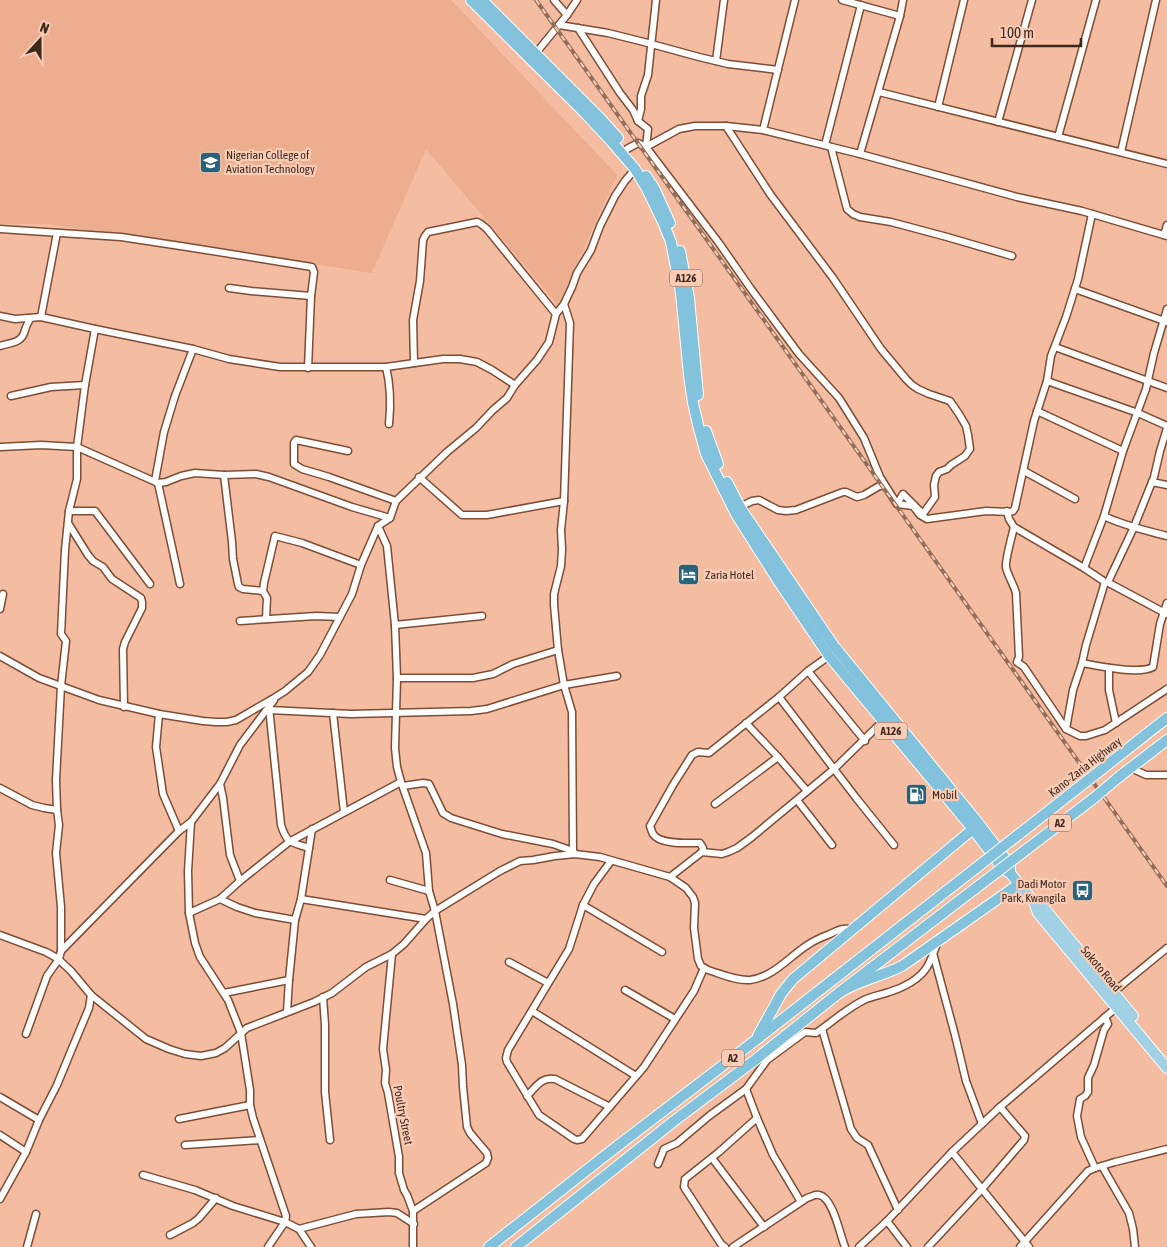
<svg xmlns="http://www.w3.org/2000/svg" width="1167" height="1247" font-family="'Asap Condensed',sans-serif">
<rect width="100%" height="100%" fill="#f4bca0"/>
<!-- built -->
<path fill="#edae8f" d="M0,0H451L617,175L558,305L426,149L372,273L46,224H0Z"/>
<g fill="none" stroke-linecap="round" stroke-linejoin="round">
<defs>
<g id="minor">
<path d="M554,0L567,15"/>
<path d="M656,0L648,75L641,96V109L638,121L648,129L646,147L719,243L751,289L799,354L839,398L864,438L880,477L897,504L913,506L920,515L927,519L986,511L1010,512L1013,511L1015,508L1034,421L1047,381L1051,356L1066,317L1078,279L1092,214"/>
<path d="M842,0L900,16"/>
<path d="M559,25L608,33L644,42L699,57L728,64L778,70"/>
<path d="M578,28L620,93L633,110L638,121"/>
<path d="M536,53L567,15L577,0"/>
<path d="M716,61L724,0"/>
<path d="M879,92L1167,164"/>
<path d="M938,107L964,0"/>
<path d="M998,122L1032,0"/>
<path d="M726,126L770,194L833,278L881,349L906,379L912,385L918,389L929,394L950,401L959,414L966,426L968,435L970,449L965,456L951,465L947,469L939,472L936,476L934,485L935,497L923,514L903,494L897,504"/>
<path d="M763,130L795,0"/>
<path d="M1058,137L1096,0"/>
<path d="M825,145L861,5"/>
<path d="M831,147L847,209L853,214L860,217L891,222L947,237L1012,256"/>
<path d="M627,149L638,143L646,147L679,129L695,126H726L763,130L860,154L1017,197L1082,211L1167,236"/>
<path d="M1121,152L1156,0"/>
<path d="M860,154L900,16L903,0"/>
<path d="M0,229L121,237L187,247L312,267L314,272L311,296L308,368"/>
<path d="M1164,235L1167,225"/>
<path d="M229,288L251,291L311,296"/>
<path d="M1075,289L1167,322"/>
<path d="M564,304L570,323L564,501L561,530L562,549L561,566L554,594V605L558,650L564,685L572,712L573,851L575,854"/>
<path d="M0,316L15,319L41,317L95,329L193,349L229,359L280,367H386L443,359H460L477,362L492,370L515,385"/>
<path d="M41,317L57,233"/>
<path d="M0,346C9,343 21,343 24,333C26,327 27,323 31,318"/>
<path d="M1055,347L1167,388"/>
<path d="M414,363L413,320L420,281L423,240L425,236L428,232L477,222L481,224L487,229L556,314"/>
<path d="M386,367C391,387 391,404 389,424"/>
<path d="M1047,381L1138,413L1167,426"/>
<path d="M11,396L51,387L85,385"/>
<path d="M1037,411L1123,451"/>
<path d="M0,447L41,445L77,447L158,483L166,482L181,476L195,473L224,475L256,474L269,477L352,507L390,518"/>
<path d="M348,451L296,440L294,443V464L302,469L329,477L396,501"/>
<path d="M1024,471L1075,499"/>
<path d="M224,475L232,542L233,559L238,584L239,587L243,589L263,591"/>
<path d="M419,477L462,515H487L564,501"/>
<path d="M155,481L164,432L175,396L193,349"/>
<path d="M1152,482L1167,485"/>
<path d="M158,483L180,584"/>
<path d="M740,507L752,501L759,500L778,510L786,511L796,510L843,492H846L857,497L864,495L881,485L886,487"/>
<path d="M69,511H95L150,584"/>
<path d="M1007,511L1009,519L1014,527L1084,568L1105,582H1107L1167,614"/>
<path d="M1104,516C1124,526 1145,530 1167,536"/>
<path d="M68,523L88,555L93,561L103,567L112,579L141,598L142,602V608L125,642L123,649L124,707"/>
<path d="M378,526L387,546L395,625L397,678L395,748L397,767L401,782L426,853L429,891L435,911L453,1004L462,1065L463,1087L467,1127L470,1133L487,1153L488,1158L486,1163L413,1211"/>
<path d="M1014,527C1012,536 1005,560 1006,567C1007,574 1014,585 1016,593L1019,657L1017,662L1024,667L1066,729L1080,736H1086L1105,730L1167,689"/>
<path d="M1084,568L1104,516L1123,451L1146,389L1154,353L1167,309"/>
<path d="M1108,582L1134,527L1154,477L1160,451L1167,428"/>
<path d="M0,609L3,594"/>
<path d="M266,619L267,598L263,591L264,583L275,536L302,543L361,565"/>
<path d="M240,621L316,616L340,617"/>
<path d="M395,625L482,616"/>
<path d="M0,656L39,678L99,700L159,714L203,721L216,722H227L236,720L274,698L285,691L308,672L320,655L352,594L361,565L378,526L390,518L396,501L447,452L476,428L493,410L507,398L515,385L537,360L549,342L556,314L564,304L572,287L577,273L591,250L600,226L615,196L625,181L635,169"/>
<path d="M1082,663C1098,666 1139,675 1153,667L1160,624L1167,603"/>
<path d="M1109,668V690L1116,723"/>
<path d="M808,671L865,741"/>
<path d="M397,678H473L493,674L513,664L558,650"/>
<path d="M779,697L857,799L894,845"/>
<path d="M269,707L281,825C287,844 291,842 309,848"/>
<path d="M269,710L351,714L471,711L487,709L564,685L617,676"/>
<path d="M333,713L344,812"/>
<path d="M159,714L156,747L163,794L179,831"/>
<path d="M746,723L778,757L807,791"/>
<path d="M1066,729L1073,690L1082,663L1086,645L1105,582"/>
<path d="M1131,768L1146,775H1167"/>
<path d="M220,784L223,798L230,855L240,881"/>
<path d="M403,786L423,783L429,784L443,813L451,818L502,834L553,844L573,851"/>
<path d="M0,788L32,805L44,808L57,810"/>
<path d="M797,800L832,845"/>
<path d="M715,804L778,757"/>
<path d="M191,822L188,871L189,913L195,943L200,957L228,1000L241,1033L250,1090V1105L253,1118L286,1216L285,1222L299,1229L311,1247"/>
<path d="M702,852L703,848L700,843C688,843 660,845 653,834C652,832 651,829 650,826L673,785L692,755L698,752L709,753L779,697L808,671L829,656"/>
<path d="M611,861L594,884L583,905L569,949L508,1050L506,1058L507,1062L539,1115L574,1139L577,1140L582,1139L644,1067L694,991L704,968"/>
<path d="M670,877L702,852L722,854L728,852L737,848L752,837L834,769L883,721"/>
<path d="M390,880L429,891"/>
<path d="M220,899L237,907L255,913L295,920"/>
<path d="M301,899L426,919"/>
<path d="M583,905L662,952"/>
<path d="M189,913L220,899L240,881L289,842L401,782"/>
<path d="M0,935L46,952L57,958L71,971L91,995L146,1039L169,1049L185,1054L201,1056L216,1053L225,1048L247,1028L314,1002L332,993L366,967L392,954L404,944L426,919L435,911L500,871L520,861L533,860L555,856L575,854L600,857L670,877L686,888L693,897L695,903L694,928L698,959L701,966L708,970C721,974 736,981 750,980C773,977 788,958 806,946C813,941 822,937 830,934C838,930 844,927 852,930"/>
<path d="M61,951V907L56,853L59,825L57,810L56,780L61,686L66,641L61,634L65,550L69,511L77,479V447L85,385L95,329"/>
<path d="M933,953L955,1035L966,1081L982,1124"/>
<path d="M392,954L383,1049L386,1070L385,1083L388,1093L399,1157V1173L404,1190L407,1195L413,1211V1247"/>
<path d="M509,962L548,983"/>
<path d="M625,990L675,1019"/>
<path d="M224,993L289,980"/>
<path d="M1111,994L1167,948"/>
<path d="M323,997L325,1025V1092L330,1140"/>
<path d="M532,1011L636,1076"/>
<path d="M287,1012L289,980L295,920L301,899L312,829"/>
<path d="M822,1029L851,1129L857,1138L868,1145L898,1210"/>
<path d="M26,1034L47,976L59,959L61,951L179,831L191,822L220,784L240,745L274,700"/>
<path d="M746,1089L757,1118L773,1155L801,1202"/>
<path d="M527,1096C537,1086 541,1077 555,1079L610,1107"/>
<path d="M0,1097L39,1120"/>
<path d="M179,1119L250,1105"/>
<path d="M0,1135L26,1152"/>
<path d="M185,1145L260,1140"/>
<path d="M952,1152L1029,1247"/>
<path d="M712,1158L764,1227"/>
<path d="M658,1164L664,1149L677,1143L709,1116L746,1089L767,1060L805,1032L816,1033C832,1022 846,1009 864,1000C872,996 881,995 889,992C903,988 920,979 927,967C932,959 934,950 938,942"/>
<path d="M1102,1166L1129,1213L1133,1229L1135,1247"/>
<path d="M1095,1168L1081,1137L1077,1116L1080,1099L1085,1096L1088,1092V1078L1094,1065L1104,1030L1108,1024L1105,1017"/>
<path d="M143,1175L195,1190L233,1206L285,1222L268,1247"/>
<path d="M0,1199L26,1152L39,1120L57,1085L71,1051L89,1008L91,995"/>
<path d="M887,1221L907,1247"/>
<path d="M299,1229L356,1214L389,1212L397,1213L414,1224"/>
<path d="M170,1235L193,1223L199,1218L216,1198"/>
<path d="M27,1247L36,1214"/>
<path d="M725,1247L721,1244L684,1187L685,1179L719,1152L757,1118"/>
<path d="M733,1247L807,1198C811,1197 815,1194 819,1195C833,1197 840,1235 845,1247"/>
<path d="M859,1247L887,1221L952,1152L1000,1107L1117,1007"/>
<path d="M928,1247L982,1189L1024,1140L1025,1136L1000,1107"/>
<path d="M1020,1247L1088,1171L1095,1168L1115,1162L1167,1149"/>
</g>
<g id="primary">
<path d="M1019,884L1034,902L1038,913L1167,1068"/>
<path d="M1034,902L1043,907L1133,1016"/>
</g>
<g id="trunk">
<path d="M471,0L586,114L611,141L635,169L647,189L663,222L671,242L681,293L689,375L693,403L699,429L706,454L736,514L779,582L829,656L973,829L1003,869L1010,873L1019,884L902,966C882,976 860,980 840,992"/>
<path d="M482,0L600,118L618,138"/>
<path d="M646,176L654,188L670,223"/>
<path d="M680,251L689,298L698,395"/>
<path d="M706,431L718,464"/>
<path d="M727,482L741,509L834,646L979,824L1010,865V871"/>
<path d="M1111,762L1167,718"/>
<path d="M1120,776L1167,740"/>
<path d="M1018,835L1083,784"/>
<path d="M1027,849L1094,798"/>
<path d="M758,1036L781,994L793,979L973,829"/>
<path d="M489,1247L611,1151L752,1043L976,868"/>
<path d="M516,1247L674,1121L755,1060L840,992L985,881"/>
</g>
</defs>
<!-- minor casing -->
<use href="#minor" stroke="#7d4d35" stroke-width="9"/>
<!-- primary casing -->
<use href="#primary" stroke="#fff" stroke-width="12"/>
<!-- trunk casing -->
<use href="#trunk" stroke="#fff" stroke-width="12"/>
<!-- minor -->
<use href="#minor" stroke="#fff" stroke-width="6"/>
<!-- primary -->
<use href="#primary" stroke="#a2d1e5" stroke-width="10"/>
<!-- trunk -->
<use href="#trunk" stroke="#83c2dc" stroke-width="10"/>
<defs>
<path id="rail" d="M536,0L1167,886"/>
</defs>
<!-- rail casing -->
<use href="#rail" stroke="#936e5b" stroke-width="4"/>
<!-- rail -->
<use href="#rail" stroke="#f9ccb6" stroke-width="2" stroke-dasharray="5.5" stroke-linecap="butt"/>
<defs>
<g id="trunk-bridge">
<path d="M1083,784L1111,762"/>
<path d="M1094,798L1120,776"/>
<path d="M976,868L1018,835"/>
<path d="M985,881L1027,849"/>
</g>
</defs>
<!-- trunk-bridge casing -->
<use href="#trunk-bridge" stroke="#fff" stroke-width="12" stroke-linecap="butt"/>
<!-- trunk-bridge -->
<use href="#trunk-bridge" stroke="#83c2dc" stroke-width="10"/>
</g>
<!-- icons -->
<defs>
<symbol id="school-square" viewBox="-11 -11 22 22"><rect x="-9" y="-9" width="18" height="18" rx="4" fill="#27637b" stroke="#f9ccb6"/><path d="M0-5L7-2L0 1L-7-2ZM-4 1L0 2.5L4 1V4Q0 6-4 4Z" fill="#fff"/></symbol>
<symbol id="hotel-square" viewBox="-11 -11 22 22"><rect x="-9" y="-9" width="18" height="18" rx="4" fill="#27637b" stroke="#f9ccb6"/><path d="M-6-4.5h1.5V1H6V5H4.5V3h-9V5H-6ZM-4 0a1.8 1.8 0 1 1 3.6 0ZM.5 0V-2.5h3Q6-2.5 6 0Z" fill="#fff"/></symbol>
<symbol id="fuel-square" viewBox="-11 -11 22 22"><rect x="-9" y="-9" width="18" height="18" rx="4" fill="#27637b" stroke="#f9ccb6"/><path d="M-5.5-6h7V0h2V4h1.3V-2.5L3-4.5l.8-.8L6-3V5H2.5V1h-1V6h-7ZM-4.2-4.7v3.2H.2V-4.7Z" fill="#fff"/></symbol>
<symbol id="bus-square" viewBox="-11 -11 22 22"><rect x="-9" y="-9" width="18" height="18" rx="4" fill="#27637b" stroke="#f9ccb6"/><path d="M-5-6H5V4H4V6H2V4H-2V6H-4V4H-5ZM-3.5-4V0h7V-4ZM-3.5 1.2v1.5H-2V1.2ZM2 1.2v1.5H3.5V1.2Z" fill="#fff"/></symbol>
</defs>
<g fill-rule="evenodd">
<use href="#school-square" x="198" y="150" width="25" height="25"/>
<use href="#hotel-square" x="676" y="562" width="25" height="25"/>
<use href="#fuel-square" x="904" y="782" width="25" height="25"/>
<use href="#bus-square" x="1070" y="878" width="25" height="25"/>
</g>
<g text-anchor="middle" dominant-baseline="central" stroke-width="4.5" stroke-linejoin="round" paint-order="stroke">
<!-- shield labels -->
<g fill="#f9ccb6" stroke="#76594b" stroke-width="1">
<rect x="670" y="269.5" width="32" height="17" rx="4"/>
<rect x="875" y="722.5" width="32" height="17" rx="4"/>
<rect x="1049" y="814.5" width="22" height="17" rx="4"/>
<rect x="722" y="1049.5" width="22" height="17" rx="4"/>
</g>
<g font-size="11" font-weight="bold" fill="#3e281d">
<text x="686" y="278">A126</text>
<text x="891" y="731">A126</text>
<text x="1060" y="823">A2</text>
<text x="733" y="1058">A2</text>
</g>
<!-- poi labels -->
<g font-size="12" fill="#3e281d" stroke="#f9ccb6" text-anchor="start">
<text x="226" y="155">Nigerian College of<tspan x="226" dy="14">Aviation Technology</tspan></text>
<text x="705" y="575">Zaria Hotel</text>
<text x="932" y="795">Mobil</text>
<text x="1066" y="884" text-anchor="end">Dadi Motor<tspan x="1066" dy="14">Park, Kwangila</tspan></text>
</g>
<!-- street labels -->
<g font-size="12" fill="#3e281d" stroke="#f9ccb6">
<text transform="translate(1085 767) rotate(-38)">Kano-Zaria Highway</text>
<text transform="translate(1101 969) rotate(50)">Sokoto Road</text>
<text transform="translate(403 1115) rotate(79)">Poultry Street</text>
</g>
</g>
<!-- north arrow -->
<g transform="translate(40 40) rotate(21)" stroke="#f9ccb6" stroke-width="4" paint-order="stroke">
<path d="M0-4L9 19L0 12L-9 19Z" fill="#3e281d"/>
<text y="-8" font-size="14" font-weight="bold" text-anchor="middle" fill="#3e281d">N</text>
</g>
<!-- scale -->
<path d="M992 38v8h89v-8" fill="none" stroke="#3e281d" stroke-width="2.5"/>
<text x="1000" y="38" font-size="15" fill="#3e281d" stroke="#f9ccb6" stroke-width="4" paint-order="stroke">100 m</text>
</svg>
